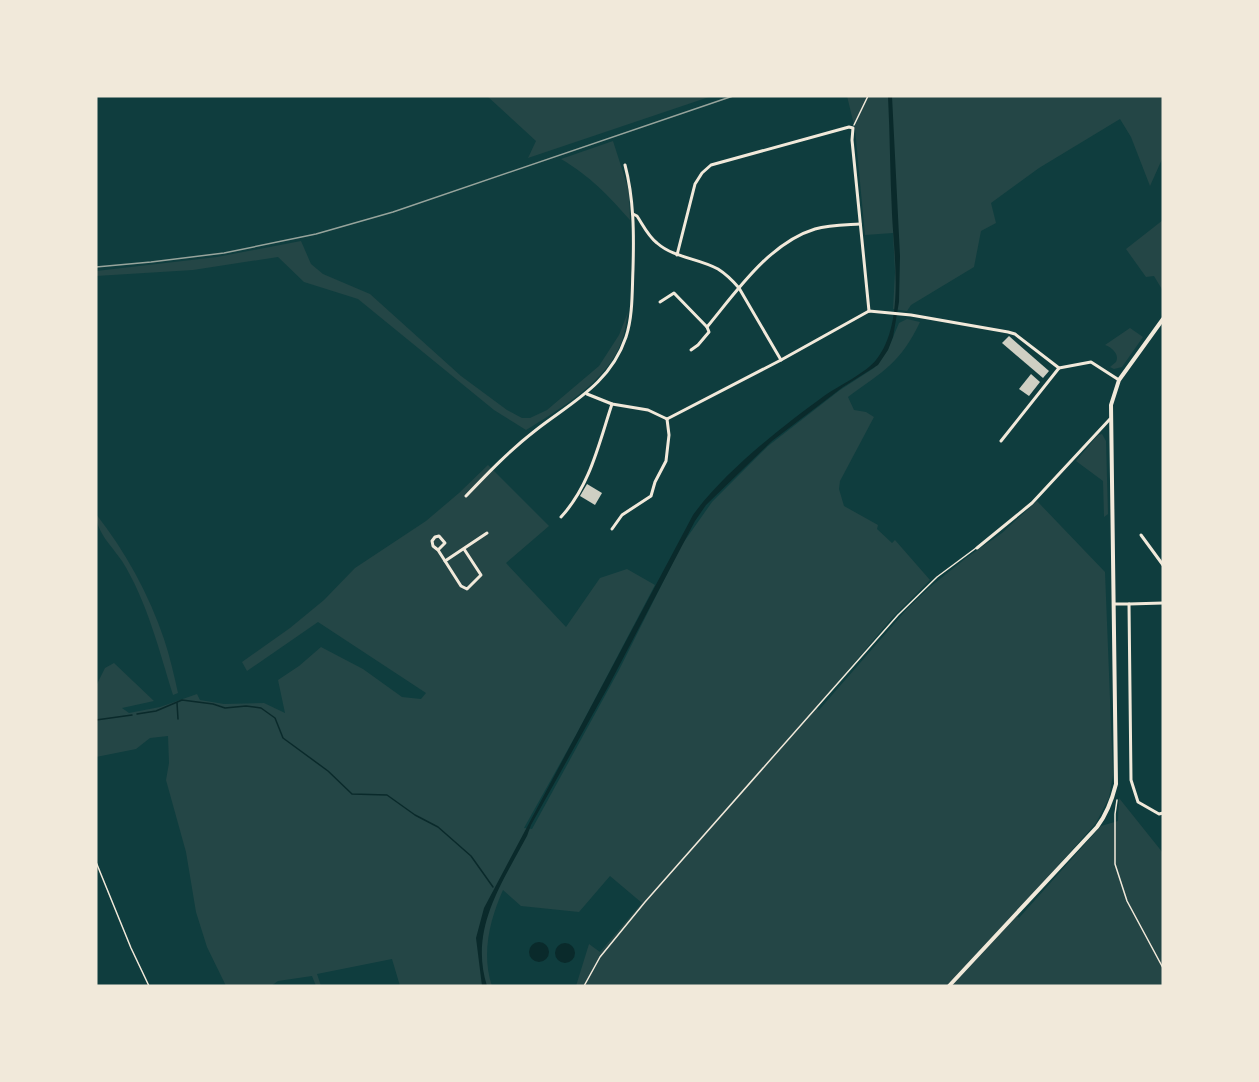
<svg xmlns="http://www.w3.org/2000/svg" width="1259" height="1082" font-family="'Work Sans',sans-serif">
<rect width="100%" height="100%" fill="#0f3d3e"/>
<!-- green -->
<g fill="#244646">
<path d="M487,96H712L528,158L536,141Z"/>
<path d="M847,96H1163V157L1150,186L1131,137L1120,119L1039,168L991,203L996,223L981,231L974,267L911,305L907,311L893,309L895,272L893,233L865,235L855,129Z"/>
<path d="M613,141L629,191L630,220C607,194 591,177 561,159Z"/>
<path d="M1163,220V291L1154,276L1146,277L1126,249Z"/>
<path d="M301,241L311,264L323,274L370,294L461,376L507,410L522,418H530L547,410L599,366L619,335L628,312C626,322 625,334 621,343C607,381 559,410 526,430L494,410L358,299L304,282L278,257L193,270L96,276V271L217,257Z"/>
<path d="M907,319L920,322C900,364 883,371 848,397L854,410L866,412L874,417L840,481L839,489L844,506L878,525L877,529L892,543L895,540L930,580L892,618L816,708L819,710L907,609L930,587L966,558L1002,533L1037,501L1105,572L1113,775L1109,798L1096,823L1015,914L1019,918L1101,826L1118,821L1119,798L1163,853V986H576L589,944L600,952L642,903L610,876L579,912L521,906L503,890C490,919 481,954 492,986H400L392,959L317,974L321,986H316L312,976L278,981L271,986H226L207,947L196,912L186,852L166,780L169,763L168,736L150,738L136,749L96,757V686L105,668L114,663L154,701L122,708L129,713L160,707L197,694L200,700L224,704L264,703L285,713L278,680L299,666L321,647L363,669L402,697L421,699L426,693L318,622L247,671L242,662L290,628L324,600L355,568L426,521L459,493L488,465L549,526L506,563L566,627L600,578L627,569L655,585L576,735L524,828L532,829L619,670L681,546L712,502L768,446L840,390L874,368L888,349L899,323Z"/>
<path d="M1130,328L1143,337L1122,367L1114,369L1110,367L1116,362C1120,355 1112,347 1105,345Z"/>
<path d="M1102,434L1106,441L1108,514L1104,517L1103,481L1076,461L1098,435Z"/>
<path d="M96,514C125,551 149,594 164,639C170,657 174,675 178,693L173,695C159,650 147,601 122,561C112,546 96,532 96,514Z"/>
</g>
<!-- water -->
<g fill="#0a2a2b">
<path d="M888,96H892L900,256L899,302L893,337L888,350L878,365L843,387L772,441L706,505L695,521L608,687L531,825L527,836C502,883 469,929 487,986H482L476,938L484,908L693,515C724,472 780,428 824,396C837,387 867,372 876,360C905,324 894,257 892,214C890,175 890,135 888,96Z"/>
<circle cx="539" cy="952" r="10"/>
<circle cx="565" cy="953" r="10"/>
</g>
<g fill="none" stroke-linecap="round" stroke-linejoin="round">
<!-- stream -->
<g stroke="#0a2a2b" stroke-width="1.5">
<path d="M177,703L178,719"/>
<path d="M137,714L156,711L182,700L213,704L225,708L246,706L261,708L275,718L283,738L328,771L352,794L387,795L415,815L438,827L471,856L493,887"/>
<path d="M96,720L132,715"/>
</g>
</g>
<!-- building -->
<g fill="#cfcfc3">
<path d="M1009,336L1049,371L1043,378L1002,343Z"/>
<path d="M1031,374L1040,382L1029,396L1019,389Z"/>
<path d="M587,484L602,493L595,505L580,496Z"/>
</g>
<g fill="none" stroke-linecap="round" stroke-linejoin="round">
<!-- path -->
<g stroke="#f1e9da" stroke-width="1.5">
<path d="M854,125L868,96"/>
<path d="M1117,800L1115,814V864L1127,901L1163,968"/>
<path d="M96,862L131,948L149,986"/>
</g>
<!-- service -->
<path stroke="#f1e9da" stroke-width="1.5" d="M584,986L600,957L645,902L898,615L937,577L976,548"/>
<!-- minor -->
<g stroke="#f1e9da" stroke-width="3">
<path d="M633,214L637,216C643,225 648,236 657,243C674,258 698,258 718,269C726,274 733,281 739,288L781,360"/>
<path d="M677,255L695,184L702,173L711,165L849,127L853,128L852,140L869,311"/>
<path d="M660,302L674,293L707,327L709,332L698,345L691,350"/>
<path d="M707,327C736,292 769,243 815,229C829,225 845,225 860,224"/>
<path d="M587,394L612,404L648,410L667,419"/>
<path d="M667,419L781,360L869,311L911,315L1008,332L1015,334L1059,368L1091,362L1119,380"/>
<path d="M1001,441L1059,368"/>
<path d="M466,496C488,473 510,450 536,430C572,402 610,384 626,337C633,316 632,291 633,269C634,234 634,199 625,165"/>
<path d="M561,517C590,486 599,443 612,404"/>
<path d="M612,529L622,515L651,496L655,482L666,461L669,435L667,419"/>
<path d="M1141,535L1163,565"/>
<path d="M977,548L1032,503L1110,419"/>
<path d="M438,550L445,543L439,536L435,537L432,541L433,546L438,550L461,586L467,589L481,575L464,549"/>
<path d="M445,561L487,533"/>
<path d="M1114,604H1129L1131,780L1138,802L1159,814L1163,813"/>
<path d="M1129,604L1163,603"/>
</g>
<!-- tertiary -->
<path stroke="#f1e9da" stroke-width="4" d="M949,986L1097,827C1107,814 1112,800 1116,784L1111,405L1119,380L1163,319"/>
<!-- rail -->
<path stroke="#97a49c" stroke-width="1.5" d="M96,267L151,262L224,253L316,234L393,212L733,96"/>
</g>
<!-- border -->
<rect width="1259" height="1082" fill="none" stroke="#f1e9da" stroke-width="195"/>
</svg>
